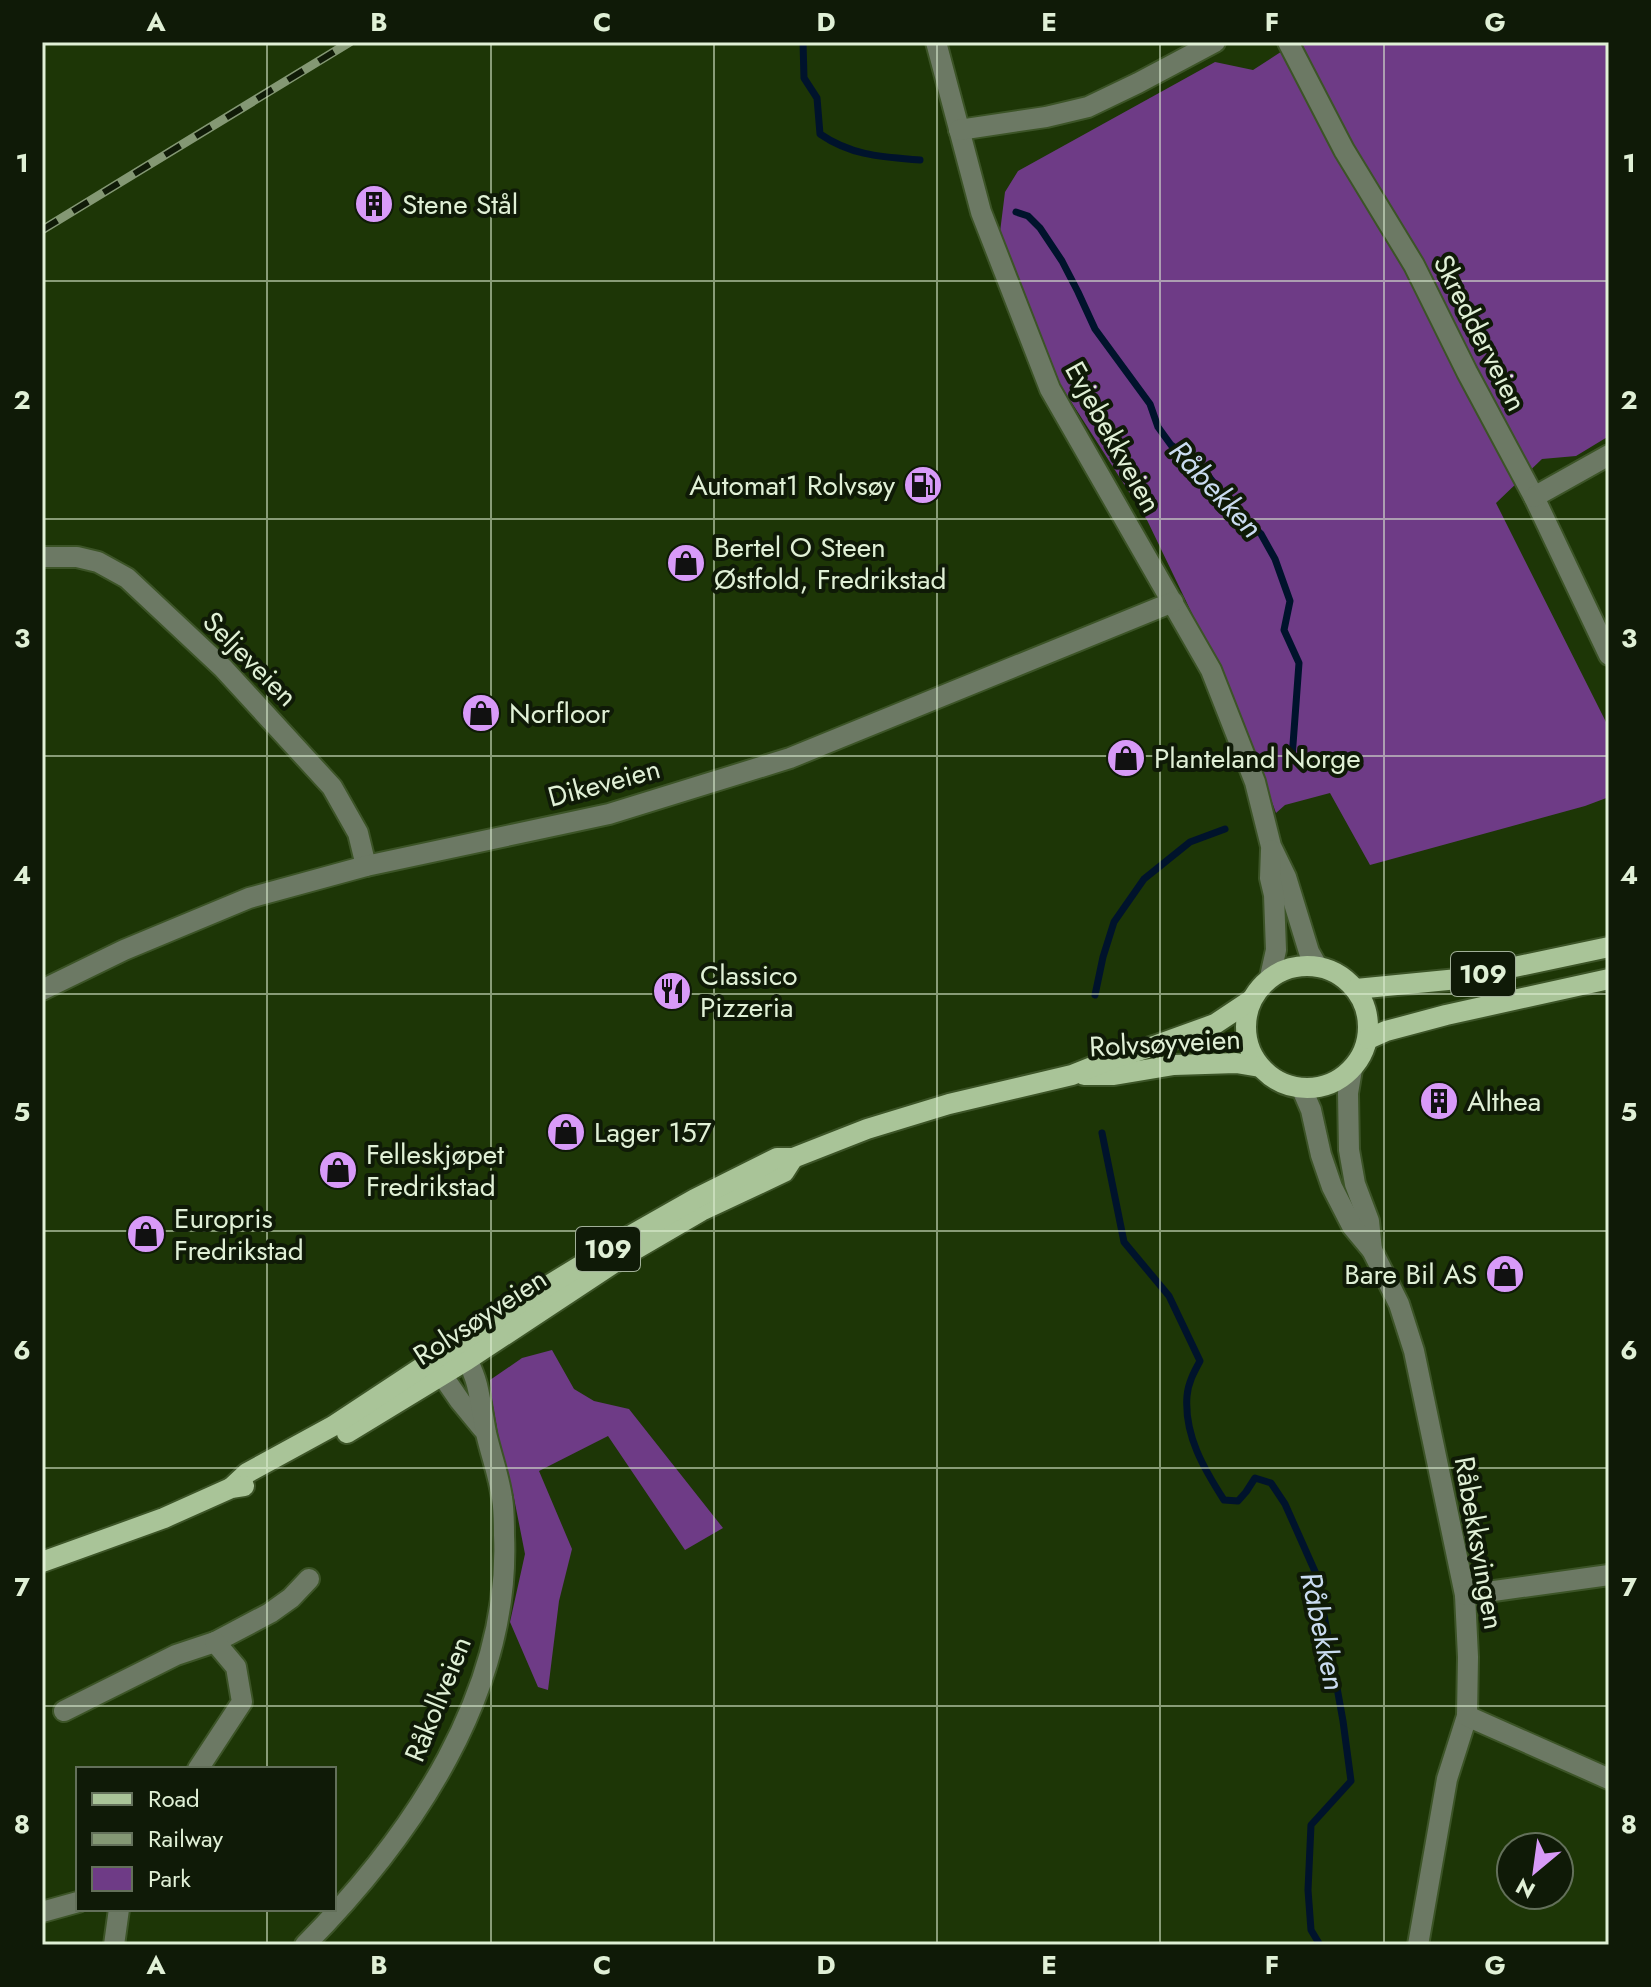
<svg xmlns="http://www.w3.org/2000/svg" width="1651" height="1987" font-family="Jost,sans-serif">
<rect width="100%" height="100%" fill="#1d3606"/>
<!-- green -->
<g fill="#6e3b86">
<path d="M1296,42H1609V436L1576,456L1542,459L1496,503L1609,728V797L1585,806L1370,865L1330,793L1285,805L1276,813L1239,711L1147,520L1054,375L1015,281L1000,232L1005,192L1018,171L1215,62L1253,70Z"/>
<path d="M552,1350L574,1389L594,1401L629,1409L723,1528L685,1550L608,1436L539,1471L572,1549L559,1601L548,1690L538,1687L510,1622L525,1554L513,1493L501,1450L492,1400L490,1380L522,1358Z"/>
</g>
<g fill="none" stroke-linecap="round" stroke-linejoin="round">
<!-- stream -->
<g stroke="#00132c" stroke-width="7">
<path d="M803,42L804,78L817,98L820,134C852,156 883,157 920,160"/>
<path d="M1016,212L1028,216L1040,228L1062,261L1078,292L1095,329L1150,404L1158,427L1171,445L1199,464L1227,500L1261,534L1275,559L1290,601L1284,630L1299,663L1292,758"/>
<path d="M1095,995L1103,957L1114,922L1144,879L1190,842L1225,829"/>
<path d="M1102,1133L1124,1242L1169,1296L1200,1361C1194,1372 1188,1383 1187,1396C1184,1435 1204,1469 1224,1500L1238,1501L1246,1492L1255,1478L1271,1483L1285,1504L1317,1576L1343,1721L1351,1781L1311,1825L1308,1890L1311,1930L1320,1945"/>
</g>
<defs>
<g id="minor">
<path d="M936,42L981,212L1050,389L1211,670L1255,782L1271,846L1286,877L1309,952L1317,966"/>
<path d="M1288,42L1344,150L1414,265L1467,372L1534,497L1609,655"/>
<path d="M959,130L1046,117L1088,107L1138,83L1215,42"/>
<path d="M1534,497L1609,455"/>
<path d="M42,557H77L98,562L127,578L223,668L332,787L358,833L366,866"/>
<path d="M1270,977L1276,950L1274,895L1270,878L1271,850"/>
<path d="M42,990L124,950L249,898L366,866L609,814L790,758L1173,602"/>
<path d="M1352,1069L1348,1093L1349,1150L1355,1184L1369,1221L1372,1250"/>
<path d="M1302,1089L1311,1110L1321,1155L1332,1187L1352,1226L1372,1250L1399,1304L1414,1351L1465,1595L1468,1657L1467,1716L1447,1779L1418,1945"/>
<path d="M433,1362L460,1401L483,1429"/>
<path d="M1465,1595L1609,1575"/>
<path d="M64,1711L176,1655L215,1642L270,1613L291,1598L309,1579"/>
<path d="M1467,1716L1609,1779"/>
<path d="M198,1769L242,1702L236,1667L215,1642"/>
<path d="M42,1912L78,1902"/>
<path d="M114,1945L119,1909"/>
<path d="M305,1945C412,1837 511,1692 504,1535C504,1523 504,1510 502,1498C499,1476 491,1455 486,1433C483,1417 481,1401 477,1385C474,1372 467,1359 461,1346"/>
</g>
<g id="major">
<circle cx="1307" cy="1027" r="61"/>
<path d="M1356,989L1458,979L1609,947"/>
<path d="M1368,1039L1386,1031L1446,1015L1609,979"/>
<path d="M1084,1075H1114L1174,1065L1236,1063L1260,1067"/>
<path d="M347,1433L467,1360L629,1253L701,1211L784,1172L793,1158"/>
<path d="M231,1488L247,1473L333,1426L518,1304L621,1241L695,1199L777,1158H793L867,1129L949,1104L1072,1075L1112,1059L1157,1045L1215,1024L1251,1000"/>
<path d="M42,1562L164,1518L231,1488L244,1486"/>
</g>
</defs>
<!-- minor casing -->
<use href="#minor" stroke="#3c5427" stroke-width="24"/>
<!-- major casing -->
<use href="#major" stroke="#3c5427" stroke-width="24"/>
<!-- minor -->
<use href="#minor" stroke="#6c7964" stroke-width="20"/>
<!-- major -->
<use href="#major" stroke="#a9c498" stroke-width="20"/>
<defs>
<path id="rail" d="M42,230L350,42"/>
</defs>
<!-- rail casing -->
<use href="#rail" stroke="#849874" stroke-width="9"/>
<!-- rail -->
<use href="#rail" stroke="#0f1a07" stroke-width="6" stroke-dasharray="18" stroke-linecap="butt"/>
</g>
<!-- grid -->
<path fill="none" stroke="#e0f0d6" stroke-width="2" stroke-opacity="0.55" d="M267,42V1769M491,42V1945M714,42V1945M937,42V1945M1160,42V1945M1384,42V1945M42,281H1609M42,519H1609M42,756H1609M42,994H1609M42,1231H1609M42,1468H1609M42,1706H1609M267,1909V1945"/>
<!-- icons -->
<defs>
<symbol id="building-disc" viewBox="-11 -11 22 22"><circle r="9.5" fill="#d89af8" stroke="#0f1a07"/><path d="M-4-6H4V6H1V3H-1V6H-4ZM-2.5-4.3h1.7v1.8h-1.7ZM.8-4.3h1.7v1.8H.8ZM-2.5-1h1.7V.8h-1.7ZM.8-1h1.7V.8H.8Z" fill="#111"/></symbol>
<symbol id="fuel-disc" viewBox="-11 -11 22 22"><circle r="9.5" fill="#d89af8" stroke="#0f1a07"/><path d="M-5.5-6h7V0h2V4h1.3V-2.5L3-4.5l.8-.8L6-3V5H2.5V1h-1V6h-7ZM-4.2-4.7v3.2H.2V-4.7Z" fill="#111"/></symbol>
<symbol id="shop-disc" viewBox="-11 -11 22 22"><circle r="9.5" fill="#d89af8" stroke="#0f1a07"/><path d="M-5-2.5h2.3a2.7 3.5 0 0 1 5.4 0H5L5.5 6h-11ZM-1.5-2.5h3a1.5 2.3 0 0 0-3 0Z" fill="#111"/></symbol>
<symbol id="restaurant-disc" viewBox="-11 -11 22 22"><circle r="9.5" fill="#d89af8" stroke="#0f1a07"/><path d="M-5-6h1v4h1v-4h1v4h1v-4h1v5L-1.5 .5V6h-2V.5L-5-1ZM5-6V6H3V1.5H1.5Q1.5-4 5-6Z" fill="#111"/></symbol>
</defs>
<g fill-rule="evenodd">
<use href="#building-disc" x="352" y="182" width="44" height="44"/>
<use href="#fuel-disc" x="901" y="463" width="44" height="44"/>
<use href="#shop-disc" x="664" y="541" width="44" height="44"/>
<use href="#shop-disc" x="459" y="691" width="44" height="44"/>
<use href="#shop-disc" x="1104" y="736" width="44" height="44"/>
<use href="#restaurant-disc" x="650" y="969" width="44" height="44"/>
<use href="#building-disc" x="1417" y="1079" width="44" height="44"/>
<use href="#shop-disc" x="544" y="1110" width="44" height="44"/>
<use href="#shop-disc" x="316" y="1148" width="44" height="44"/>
<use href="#shop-disc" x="124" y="1212" width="44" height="44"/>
<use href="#shop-disc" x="1483" y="1252" width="44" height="44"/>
</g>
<g text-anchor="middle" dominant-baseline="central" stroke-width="8" stroke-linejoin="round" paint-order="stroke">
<!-- shield labels -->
<g fill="#0f1a07" stroke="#a1b098" stroke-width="2">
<rect x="1451" y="952" width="64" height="44" rx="6"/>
<rect x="576" y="1227" width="64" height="44" rx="6"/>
</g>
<g font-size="26" font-weight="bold" fill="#e0f0d6">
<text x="1483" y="974">109</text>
<text x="608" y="1249">109</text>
</g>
<!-- poi labels -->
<g font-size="28" fill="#e0f0d6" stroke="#0f1a07" text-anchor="start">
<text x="402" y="204">Stene Stål</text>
<text x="895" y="485" text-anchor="end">Automat1 Rolvsøy</text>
<text x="714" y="547">Bertel O Steen<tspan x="714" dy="32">Østfold, Fredrikstad</tspan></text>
<text x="509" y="713">Norfloor</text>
<text x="1154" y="758">Planteland Norge</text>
<text x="700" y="975">Classico<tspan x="700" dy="32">Pizzeria</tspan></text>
<text x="1467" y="1101">Althea</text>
<text x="594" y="1132">Lager 157</text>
<text x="366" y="1154">Felleskjøpet<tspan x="366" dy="32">Fredrikstad</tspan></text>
<text x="174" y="1218">Europris<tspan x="174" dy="32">Fredrikstad</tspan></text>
<text x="1477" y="1274" text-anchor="end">Bare Bil AS</text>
</g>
<!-- street labels -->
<g font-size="28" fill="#e0f0d6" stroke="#0f1a07">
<text transform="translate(1480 333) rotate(63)">Skredderveien</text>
<text transform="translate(1113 437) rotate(61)">Evjebekkveien</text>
<text transform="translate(250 659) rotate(45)">Seljeveien</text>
<text transform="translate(604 783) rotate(-15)">Dikeveien</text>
<text transform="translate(1165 1043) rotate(-3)">Rolvsøyveien</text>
<text transform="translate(480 1317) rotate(-33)">Rolvsøyveien</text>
<text transform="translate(1479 1543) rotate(80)">Råbekksvingen</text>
<text transform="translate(438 1699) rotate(-68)">Råkollveien</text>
</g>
<!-- water labels -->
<g font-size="30" font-style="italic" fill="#cadcf1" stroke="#0f1a07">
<text transform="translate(1216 489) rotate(47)">Råbekken</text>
<text transform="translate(1323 1631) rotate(78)">Råbekken</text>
</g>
</g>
<!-- border -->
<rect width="1651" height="1987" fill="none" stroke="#0f1a07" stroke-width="88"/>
<!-- legend -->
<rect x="76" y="1767" width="260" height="144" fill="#0f1a07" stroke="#63705a" stroke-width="2"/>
<rect x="92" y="1793" width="40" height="12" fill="#a9c498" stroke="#63705a" stroke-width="2"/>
<text x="148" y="1807" font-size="24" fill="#e0f0d6">Road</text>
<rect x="92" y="1833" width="40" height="12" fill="#849874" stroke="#63705a" stroke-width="2"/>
<text x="148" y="1847" font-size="24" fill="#e0f0d6">Railway</text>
<rect x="92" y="1867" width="40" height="24" fill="#6e3b86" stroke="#63705a" stroke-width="2"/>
<text x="148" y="1887" font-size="24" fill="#e0f0d6">Park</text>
<!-- north arrow -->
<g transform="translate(1535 1871) rotate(209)"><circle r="38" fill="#0f1a07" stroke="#63705a" stroke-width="2"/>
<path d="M0-6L14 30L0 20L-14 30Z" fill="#d89af8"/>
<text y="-12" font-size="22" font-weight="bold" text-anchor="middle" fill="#e0f0d6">N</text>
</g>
<rect x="44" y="44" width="1563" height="1899" fill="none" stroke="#e0f0d6" stroke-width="3"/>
<g font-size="26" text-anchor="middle" font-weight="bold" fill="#e0f0d6">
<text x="156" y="31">A</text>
<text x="379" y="31">B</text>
<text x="602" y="31">C</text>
<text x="826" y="31">D</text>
<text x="1049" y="31">E</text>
<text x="1272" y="31">F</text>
<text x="1495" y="31">G</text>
<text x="22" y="172">1</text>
<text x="1629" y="172">1</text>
<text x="22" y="409">2</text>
<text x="1629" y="409">2</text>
<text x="22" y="647">3</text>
<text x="1629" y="647">3</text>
<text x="22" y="884">4</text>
<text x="1629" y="884">4</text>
<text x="22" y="1121">5</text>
<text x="1629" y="1121">5</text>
<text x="22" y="1359">6</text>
<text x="1629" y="1359">6</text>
<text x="22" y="1596">7</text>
<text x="1629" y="1596">7</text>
<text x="22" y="1833">8</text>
<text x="1629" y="1833">8</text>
<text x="156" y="1974">A</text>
<text x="379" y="1974">B</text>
<text x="602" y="1974">C</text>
<text x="826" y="1974">D</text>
<text x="1049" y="1974">E</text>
<text x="1272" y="1974">F</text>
<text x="1495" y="1974">G</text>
</g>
</svg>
